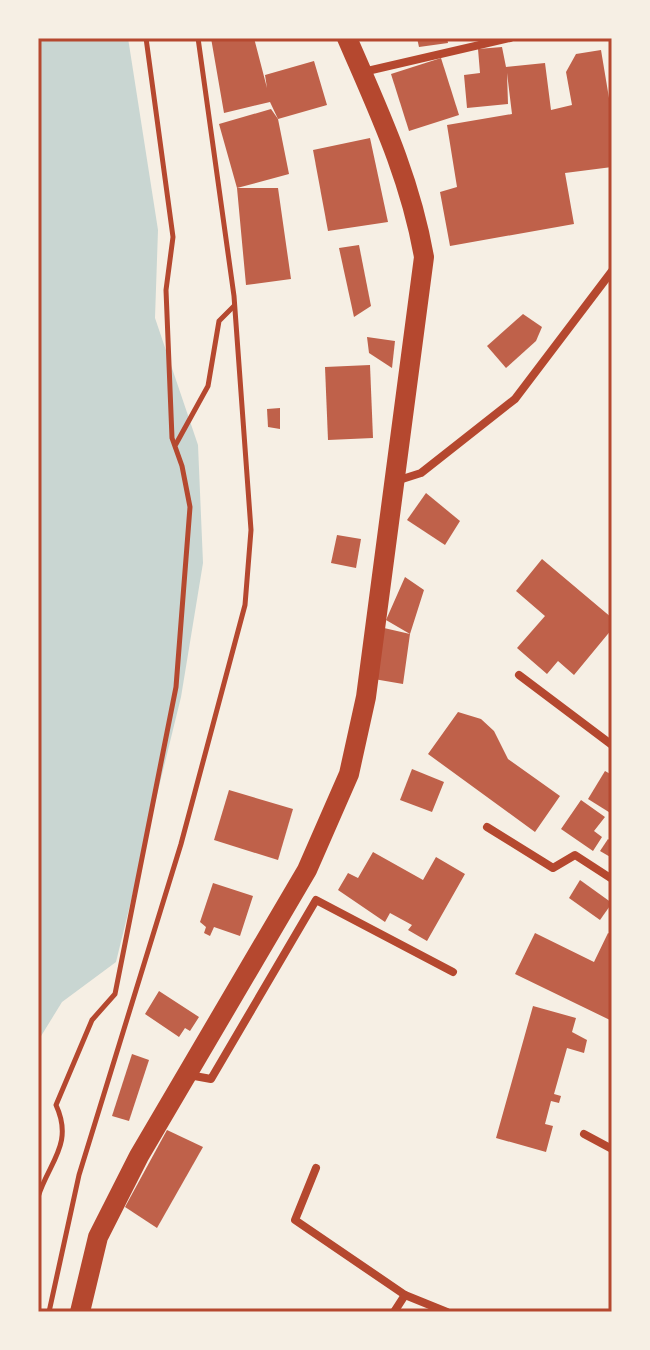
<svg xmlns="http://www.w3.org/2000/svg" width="650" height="1350" font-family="Lora,serif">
<rect width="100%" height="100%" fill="#f6efe4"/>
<!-- water -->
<path fill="#c9d6d2" d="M38,38H128L158,230L155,318L198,445L203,563L181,697L116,962L62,1002L38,1041Z"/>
<!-- building -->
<g fill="#bf614a">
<path d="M211,38H254L267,88L265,75L314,61L327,105L278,119L270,102L224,113Z"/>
<path d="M417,38H447L448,43L419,47Z"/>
<path d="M502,47L506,67L545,63L551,110L572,105L566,72L576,54L601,50L609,98H612V167L565,173L574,224L450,246L440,192L457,187L447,125L512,114L507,73L508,104L467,108L464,75L480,73L478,49Z"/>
<path d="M441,58L459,115L409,131L391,74Z"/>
<path d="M271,109L278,119L289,174L237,188H278L291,279L246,285L237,188L219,124Z"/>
<path d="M370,138L388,222L328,231L313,150Z"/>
<path d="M359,245L371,306L354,317L339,248Z"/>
<path d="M523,314L542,327L536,341L506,368L487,346Z"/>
<path d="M367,337L395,341L392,368L369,353Z"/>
<path d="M370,365L373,438L328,440L325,367Z"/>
<path d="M280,408V429L268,427L267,409Z"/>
<path d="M426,493L460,521L445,545L407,520Z"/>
<path d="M337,535L361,539L356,568L331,563Z"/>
<path d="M542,559L612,618V629L574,675L558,661L547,674L517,648L545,616L516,591Z"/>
<path d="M405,577L424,590L410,634L403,684L368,678L384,628L410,634L386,620Z"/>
<path d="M458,712L481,719L494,731L508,759L560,796L535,832L428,754Z"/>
<path d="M412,769L444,782L432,812L400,800Z"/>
<path d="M605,771L612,775V814L588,799Z"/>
<path d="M229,790L293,809L278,860L214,840Z"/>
<path d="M581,800L605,817L594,831L602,837L593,851L561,829Z"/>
<path d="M608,839L612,842V858L600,851Z"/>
<path d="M373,852L423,880L436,857L465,874L427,941L408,930L412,925L390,913L385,922L338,890L348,873L358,878Z"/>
<path d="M580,880L612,903L600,920L569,898Z"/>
<path d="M213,883L253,896L240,936L214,927L210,936L204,933L206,927L200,922Z"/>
<path d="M535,933L594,962L608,933L612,935V1021L515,974Z"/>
<path d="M159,991L199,1017L190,1031L185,1028L179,1037L145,1014Z"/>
<path d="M533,1006L576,1018L572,1032L587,1040L584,1053L567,1048L554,1094L561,1096L559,1103L551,1101L545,1124L553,1126L546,1152L496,1138Z"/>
<path d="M132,1054L149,1060L129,1121L112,1116Z"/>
<path d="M167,1130L203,1147L157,1228L125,1207Z"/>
</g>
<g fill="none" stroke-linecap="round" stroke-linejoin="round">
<!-- path -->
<g stroke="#b5482f" stroke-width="5">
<path d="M176,444L208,386L219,321L234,306"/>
<path d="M38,1197C49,1162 74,1144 56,1105L92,1020L115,994L176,687L190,507L182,466L172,438L166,290L173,237L146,38"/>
<path d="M38,1214V1237"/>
<path d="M49,1312L79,1175L181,844L245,605L251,530L234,296L198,38"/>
</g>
<!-- minor -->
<g stroke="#b5482f" stroke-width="8">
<path d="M363,72L510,38"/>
<path d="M396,481L421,473L515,399L612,271"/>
<path d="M519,675L612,745"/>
<path d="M487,827L553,868L575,855L612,879"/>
<path d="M189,1075L211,1079L316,900L453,972"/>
<path d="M584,1134L612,1149"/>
<path d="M316,1168L295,1220L405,1295"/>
<path d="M394,1312L405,1295L447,1312"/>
</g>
<!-- primary -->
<path stroke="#b5482f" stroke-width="20" d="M80,1312L98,1237L139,1156L307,870L349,774L366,697L424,257C410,177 379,112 347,38"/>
</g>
<!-- border -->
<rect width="650" height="1350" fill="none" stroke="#f6efe4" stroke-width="80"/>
<rect x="40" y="40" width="570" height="1270" fill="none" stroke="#b5482f" stroke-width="3"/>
</svg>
